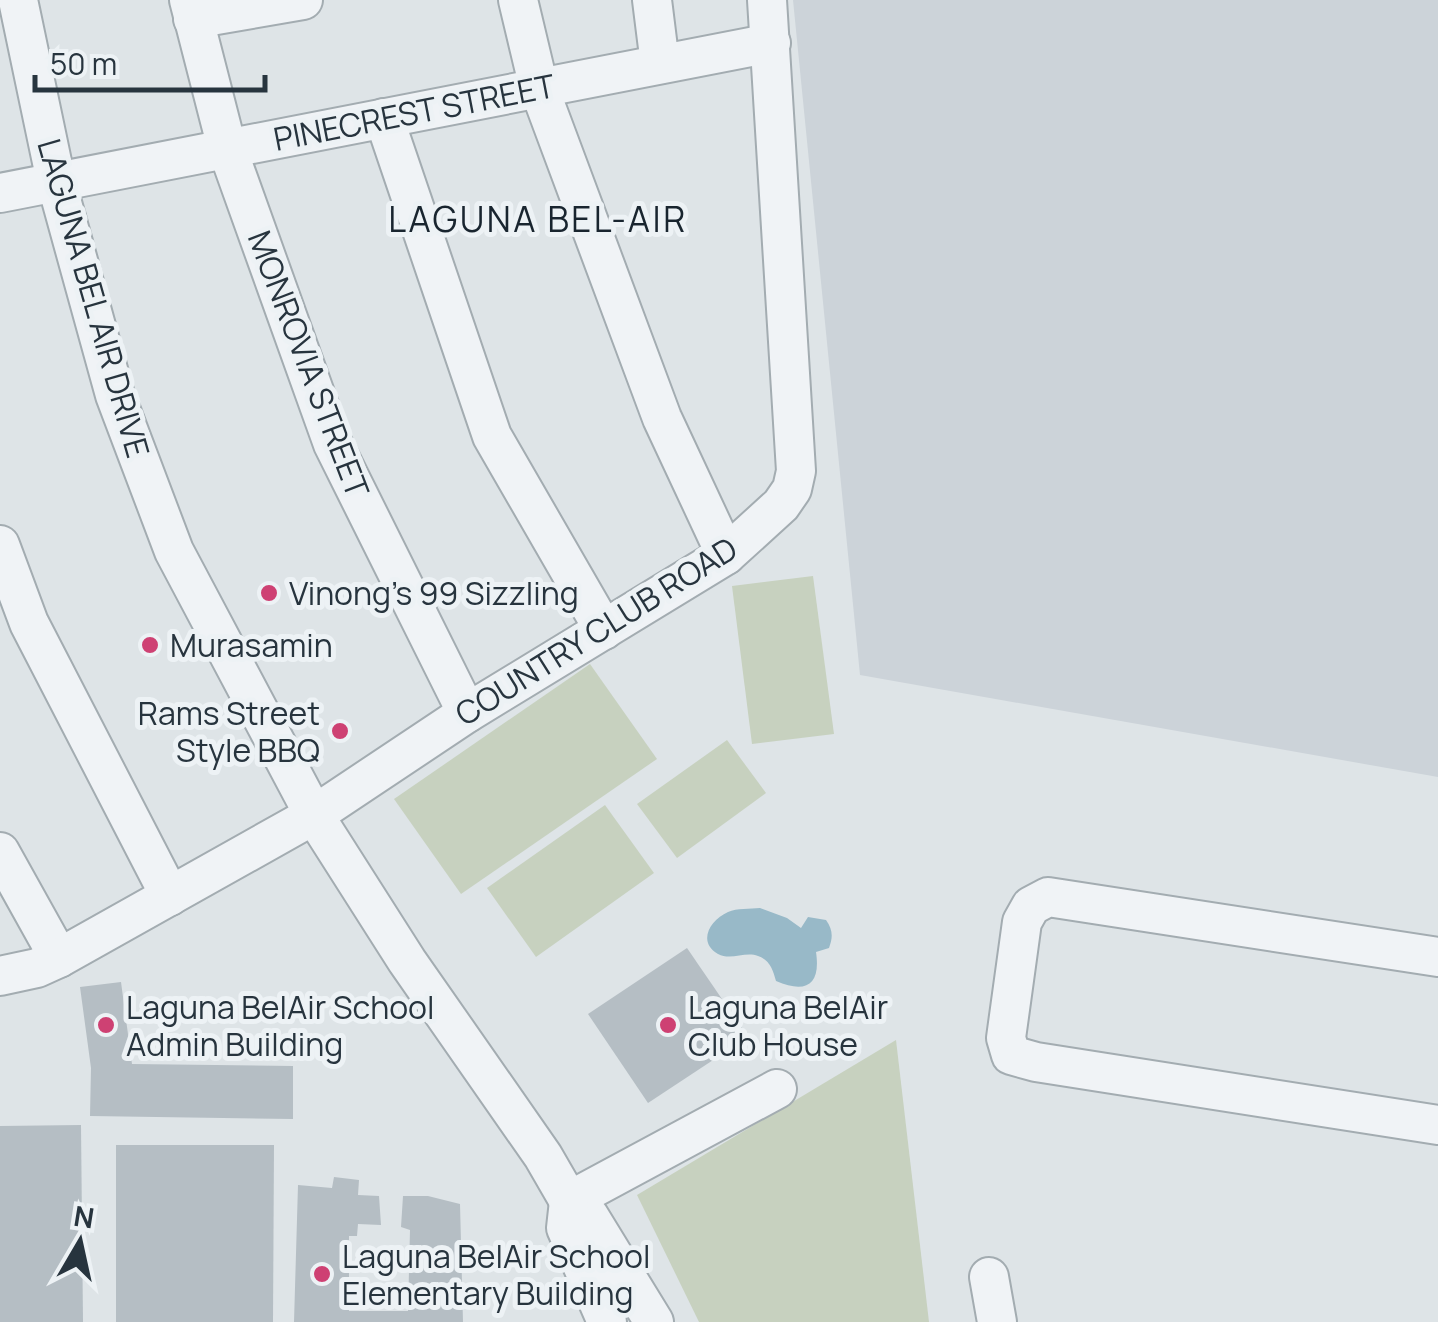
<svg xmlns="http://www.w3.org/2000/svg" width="1438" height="1322" font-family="Manrope,sans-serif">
<rect width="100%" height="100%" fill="#dee4e7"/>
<!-- built -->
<path fill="#ccd3d9" d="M793,0H1438V777L860,675Z"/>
<!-- green -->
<g fill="#c7d1bf">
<path d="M813,576L834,734L752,744L732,586Z"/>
<path d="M590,664L657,759L461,894L394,799Z"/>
<path d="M727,740L766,793L677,858L637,804Z"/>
<path d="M605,805L654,873L536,957L487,888Z"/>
<path d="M896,1040L929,1322H699L637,1195Z"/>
</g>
<!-- water -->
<path fill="#98b9c8" d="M760,908L787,918L801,928L808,917L826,920C833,930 833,937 829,948L816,952C821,985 806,994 776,981C773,970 770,960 758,956C745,951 731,961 718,954C697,942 710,920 728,912C737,908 750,909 760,908Z"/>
<!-- building -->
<g fill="#b5bec4">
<path d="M687,948L748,1037L648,1103L588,1014Z"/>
<path d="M121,982L132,1064L293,1066V1119L90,1116L91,1068L80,987Z"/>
<path d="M81,1125L83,1322H0V1126Z"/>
<path d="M116,1145H274L273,1322H116Z"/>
<path d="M334,1177L359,1180L358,1195L379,1196L381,1225L358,1224L357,1236H349V1311H408L410,1230L401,1227L403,1196H428L460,1204L463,1322H294L298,1185L332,1188Z"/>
</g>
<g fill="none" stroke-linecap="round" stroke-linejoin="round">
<defs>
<g id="minor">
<path d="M18,0L56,181L115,395L174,551L314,815L407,961L543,1156L569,1201L589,1216L654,1322"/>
<path d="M189,0L227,148L333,444L467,713"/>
<path d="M518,0L539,88L662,418L726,555"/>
<path d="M652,0L660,64"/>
<path d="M193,19L303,0"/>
<path d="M384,118L492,436L604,630"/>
<path d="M0,193L771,43"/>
<path d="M0,545L29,623L170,896"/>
<path d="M0,852L59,958"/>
<path d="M1438,957L1048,897L1031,906L1022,922L1006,1038L1011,1055L1036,1062L1438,1125"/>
<path d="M0,976L37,968L59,958L314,815L467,713L726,555L781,505L792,489L796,471L767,0"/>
<path d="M569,1201L777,1089"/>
<path d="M569,1201L566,1228L607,1322"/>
<path d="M989,1277L997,1322"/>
</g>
</defs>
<!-- minor casing -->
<use href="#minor" stroke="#a3acb1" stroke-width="42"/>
<!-- minor -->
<use href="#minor" stroke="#f0f3f6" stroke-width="38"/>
</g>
<!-- markers -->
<g fill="#ce4173" stroke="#edf2f5" stroke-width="4">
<circle cx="269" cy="593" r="10"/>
<circle cx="150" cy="645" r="10"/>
<circle cx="340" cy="731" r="10"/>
<circle cx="106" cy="1025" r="10"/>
<circle cx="668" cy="1025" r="10"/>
<circle cx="322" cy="1274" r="10"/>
</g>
<g text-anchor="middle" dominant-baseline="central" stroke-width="10" stroke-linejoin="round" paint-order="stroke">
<!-- street labels -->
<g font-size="32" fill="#27343e" stroke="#edf2f5">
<text transform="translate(414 112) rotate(-11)">PINECREST STREET</text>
<text transform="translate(94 298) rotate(74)">LAGUNA BEL AIR DRIVE</text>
<text transform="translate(309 364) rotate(69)">MONROVIA STREET</text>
<text transform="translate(596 631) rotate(-32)">COUNTRY CLUB ROAD</text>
</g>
<!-- poi labels -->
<g font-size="32" fill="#27343e" stroke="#edf2f5" text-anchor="start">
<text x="289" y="593">Vinong's 99 Sizzling</text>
<text x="170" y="645">Murasamin</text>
<text x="320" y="713" text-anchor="end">Rams Street<tspan x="320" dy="37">Style BBQ</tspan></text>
<text x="126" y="1007">Laguna BelAir School<tspan x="126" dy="37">Admin Building</tspan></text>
<text x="688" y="1007">Laguna BelAir<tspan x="688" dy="37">Club House</tspan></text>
<text x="342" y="1256">Laguna BelAir School<tspan x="342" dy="37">Elementary Building</tspan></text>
</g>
<!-- neighbourhood labels -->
<g font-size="35" letter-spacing="2.5" fill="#19252f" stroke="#edf2f5">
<text x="538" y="219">LAGUNA BEL-AIR</text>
</g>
</g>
<!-- north arrow -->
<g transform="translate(80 1242) rotate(9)" stroke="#edf2f5" stroke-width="8" paint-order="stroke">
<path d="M0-8L18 38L0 25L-18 38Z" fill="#27343e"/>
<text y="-15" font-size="28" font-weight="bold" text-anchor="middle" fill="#27343e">N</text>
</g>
<!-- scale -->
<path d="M35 75v15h230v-15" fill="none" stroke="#27343e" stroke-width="5"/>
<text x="50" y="75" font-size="30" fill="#27343e" stroke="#edf2f5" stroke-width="8" paint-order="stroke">50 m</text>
</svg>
